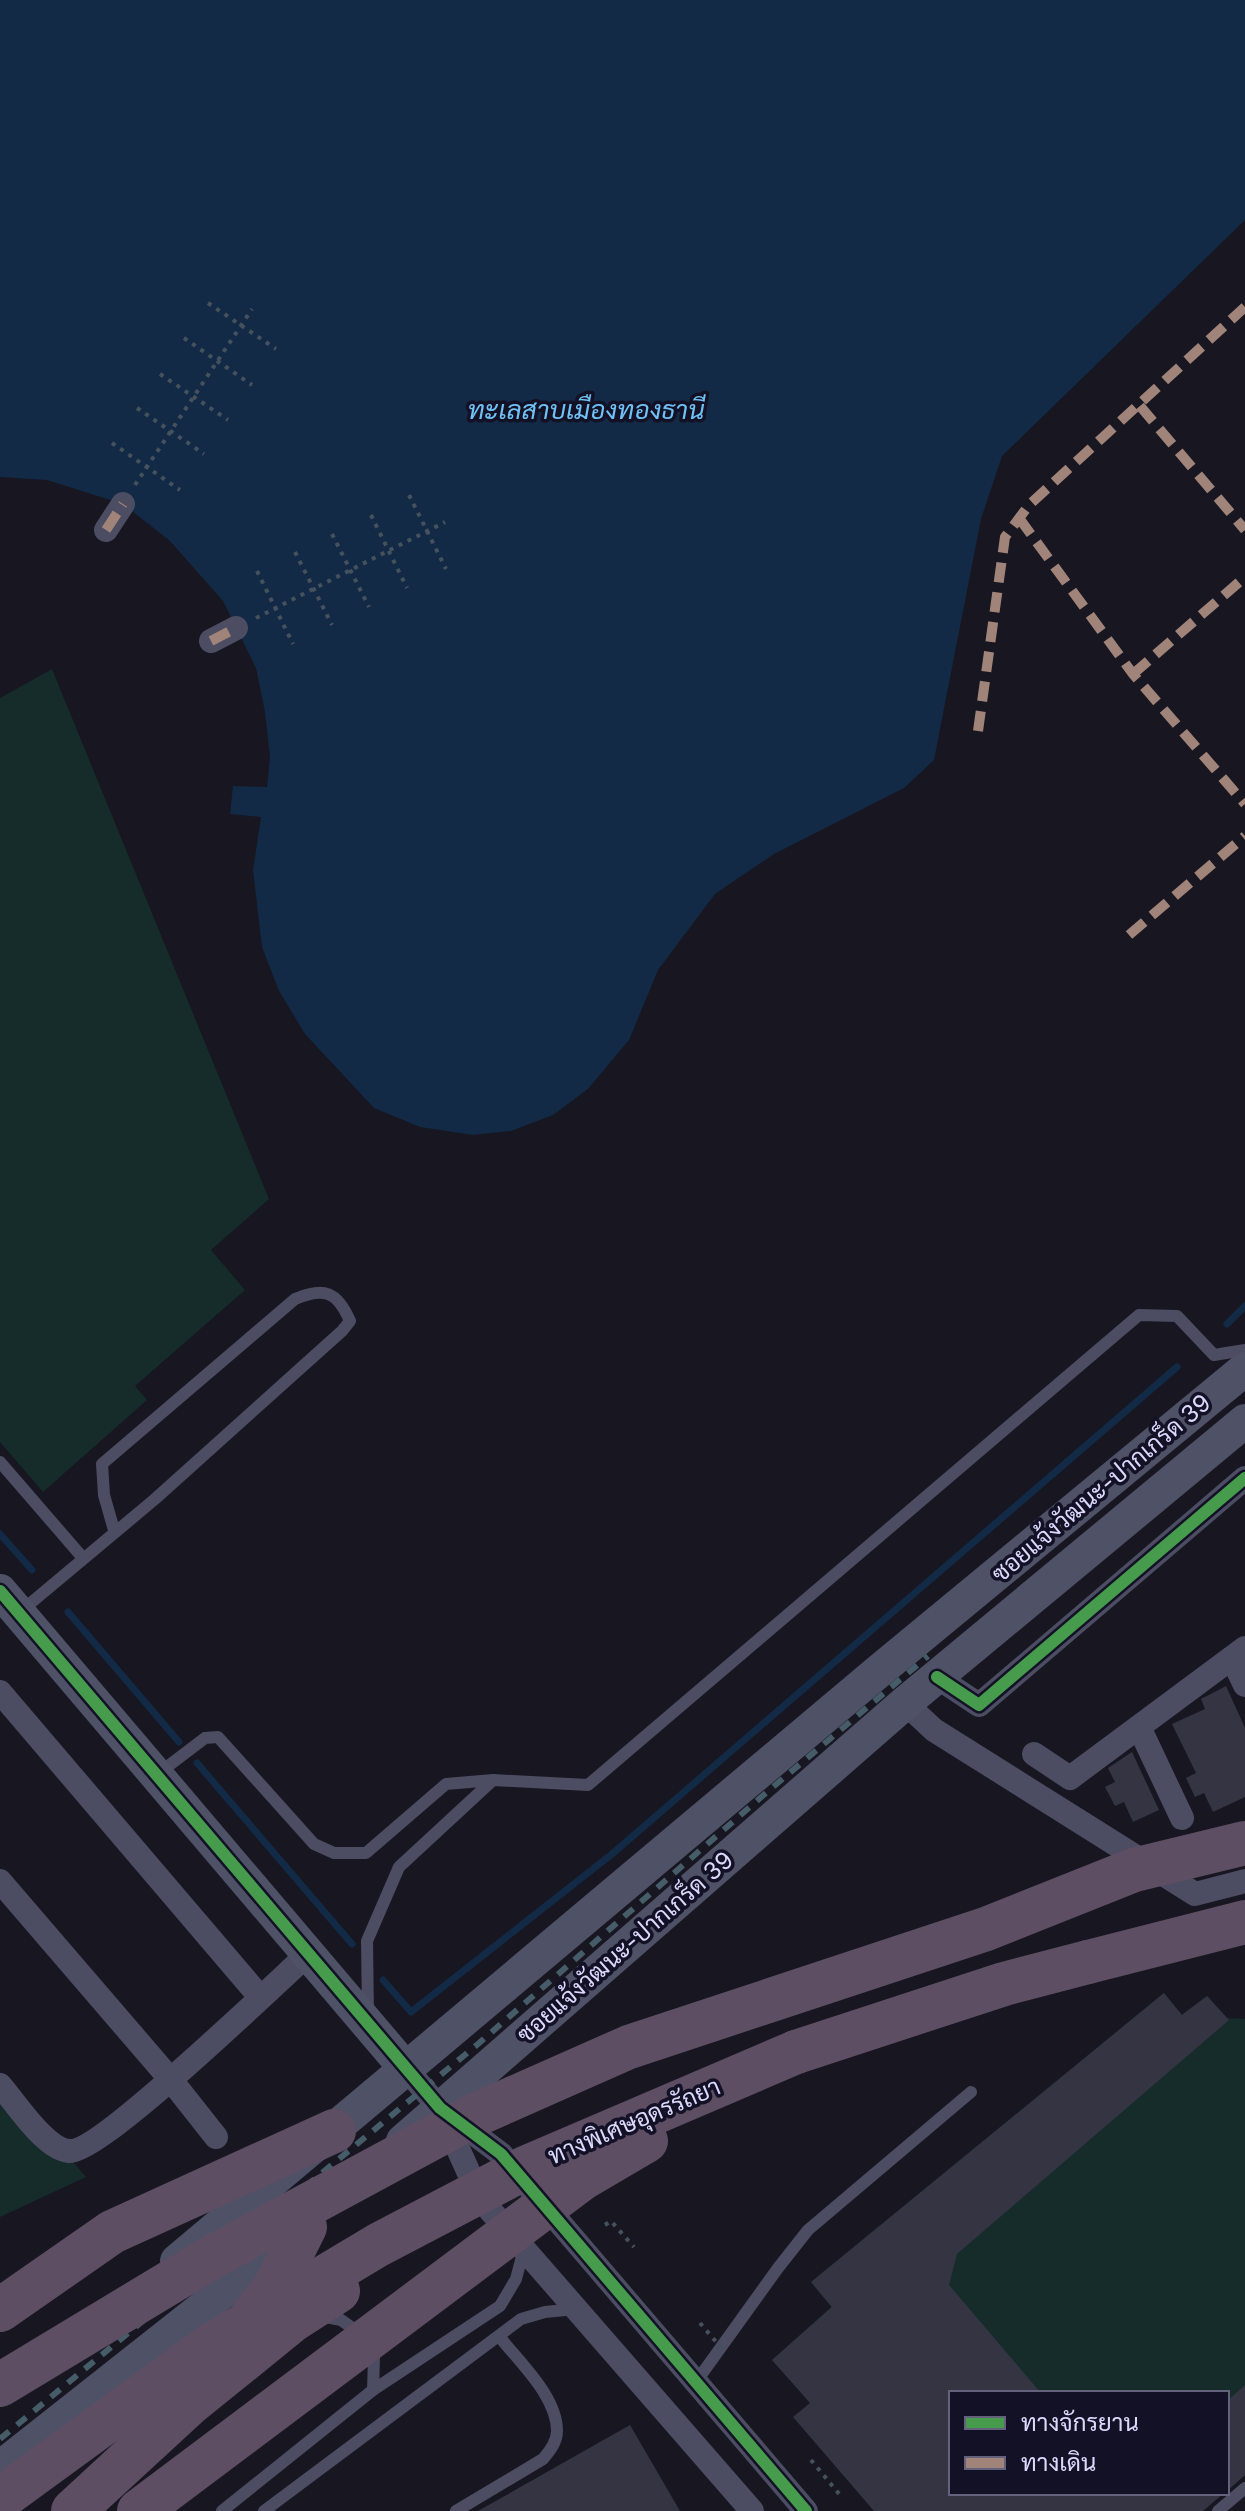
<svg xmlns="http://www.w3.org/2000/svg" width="1245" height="2511" font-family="Inter,Sarabun,sans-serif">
<rect width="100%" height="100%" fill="#171621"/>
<!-- green -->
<g fill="#152c2b">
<path d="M52,669L269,1199L211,1250L245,1290L135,1386L147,1400L43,1492L0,1442V698Z"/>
<path d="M1164,1993L1181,2015L1207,1996L1227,2018L1245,2019V2475L1227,2491V2393L799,2390L772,2360L831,2307L811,2282Z"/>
<path d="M0,2078L86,2177L0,2217Z"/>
</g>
<!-- water -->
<path fill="#122a45" d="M0,0H1245V220L1002,456L981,519L934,760L904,788L774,854L715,894L658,970L629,1040L588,1089L553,1115L511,1131L473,1135L420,1127L374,1108L305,1034L279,991L262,947L253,870L261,817L230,814L233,786L267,787L270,757L265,712L256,668L223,601L170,541L123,504L47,480L0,477Z"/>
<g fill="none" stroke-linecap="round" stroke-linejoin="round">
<!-- stream -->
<g stroke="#122a45" stroke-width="7">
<path d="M1227,1324L1245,1306"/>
<path d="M0,1534L32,1570"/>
<path d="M68,1612L179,1742"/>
<path d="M197,1763L352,1944"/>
<path d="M383,1980L411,2012L612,1854L1177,1367"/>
</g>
</g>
<!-- building -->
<g fill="#353443">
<path d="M1226,1686L1245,1728V1797L1213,1812L1204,1793L1195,1797L1186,1778L1196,1773L1172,1724L1205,1709L1201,1699Z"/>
<path d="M1132,1752L1159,1810L1133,1822L1124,1802L1115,1806L1105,1787L1115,1782L1108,1768Z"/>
<path d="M1164,1993L1182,2015L1207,1996L1229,2020L957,2254L949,2285L1041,2393H951V2493H1224L1203,2511H874L793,2417L810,2403L772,2360L832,2307L811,2282Z"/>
<path d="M1245,2385V2475L1227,2491V2401Z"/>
<path d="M630,2425L680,2511H478Z"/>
</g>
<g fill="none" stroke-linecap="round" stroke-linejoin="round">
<!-- path -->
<g stroke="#45525d" stroke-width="4" stroke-dasharray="4 6" stroke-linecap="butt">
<path d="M208,303L276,349"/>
<path d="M184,338L252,385"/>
<path d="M160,374L228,420"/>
<path d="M137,408L204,454"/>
<path d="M112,443L180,490"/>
<path d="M135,485L252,309"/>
<path d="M409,495L446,569"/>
<path d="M371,515L407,588"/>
<path d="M332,534L369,607"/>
<path d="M295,552L332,625"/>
<path d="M257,571L293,644"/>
<path d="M256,618L445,522"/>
<path d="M605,2225L611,2221L634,2247"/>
<path d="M811,2460L840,2495"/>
</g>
<!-- lane -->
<g stroke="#4c4c62" stroke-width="12">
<path d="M0,1462L83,1558"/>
<path d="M20,1612L155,1499L342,1331L350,1321C337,1291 324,1287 295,1299L102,1464L104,1495L114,1530"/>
<path d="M159,1773L205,1738L218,1737L314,1844L334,1853H366L446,1784L493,1780"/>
<path d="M368,2014L367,1941L399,1867L493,1780L588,1785L1139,1315L1177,1316L1214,1355L1245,1350"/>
<path d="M321,2316L341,2320L361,2334"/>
<path d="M370,2350L374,2358L373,2390"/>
<path d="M696,2382L778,2268L808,2230L971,2092"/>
<path d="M222,2511L373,2390L500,2306L516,2279L524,2249"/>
<path d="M264,2511L521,2319L545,2312L576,2309"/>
<path d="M456,2511L543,2459C550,2451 557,2442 557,2431C557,2396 519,2362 499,2336"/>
<path d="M1218,2511L1245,2488"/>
</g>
<!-- street -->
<g stroke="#4c4c62" stroke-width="24">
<path d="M106,530L123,504"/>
<path d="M211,641L236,628"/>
<path d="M1232,1658L1245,1685"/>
<path d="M937,1677L979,1705L1245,1478"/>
<path d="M0,1692L260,1997"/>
<path d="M905,1703L934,1730L1195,1894L1245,1881"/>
<path d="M1139,1727L1182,1818"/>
<path d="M1034,1754L1070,1778L1245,1648"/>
<path d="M0,1881L171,2080L216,2137"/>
<path d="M406,2069L440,2108L501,2154L806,2511"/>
<path d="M0,2085C16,2103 45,2149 69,2151C99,2154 276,1983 308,1954"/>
<path d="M446,2122L473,2182L490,2210L752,2511"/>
</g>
<!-- secondary -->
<g stroke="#4f5167" stroke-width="34">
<path d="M0,1591L406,2069"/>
<path d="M403,2141L905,1703L1245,1421"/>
<path d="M177,2261L879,1671L1245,1369"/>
<path d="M0,2468L300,2231"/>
</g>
<!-- highway -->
<g stroke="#5e4e64" stroke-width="44">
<path d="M796,2052L1004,1984L1088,1962"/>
<path d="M0,2310L112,2232L334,2131"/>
<path d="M244,2327L275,2287L305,2227"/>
<path d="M73,2511L188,2405L293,2320L338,2291"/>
</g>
<!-- rail -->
<path stroke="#465c68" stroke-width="6" stroke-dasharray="12 10" stroke-linecap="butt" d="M0,2439L478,2044L767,1792L928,1656"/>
<!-- path-bridge -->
<path stroke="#45525d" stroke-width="4" stroke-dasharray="4 6" stroke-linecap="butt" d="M700,2323L724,2351"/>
<!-- highway-bridge -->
<g stroke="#5e4e64" stroke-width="44">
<path d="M1088,1962L1245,1922"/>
<path d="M0,2385L212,2257L473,2116L629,2047L986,1929L1134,1870L1245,1843"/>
<path d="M0,2499L211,2345L378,2245L525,2168L796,2052"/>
<path d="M139,2511L583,2178L646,2141"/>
</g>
<!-- quiet -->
<g stroke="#a18479" stroke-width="10" stroke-dasharray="20 10" stroke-linecap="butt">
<path d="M1140,406L1245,530"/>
<path d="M1019,518L1133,674L1245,804"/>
<path d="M106,530L123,504"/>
<path d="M211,641L236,628"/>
<path d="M1133,674L1245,577"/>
<path d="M978,731L1005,537L1029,505L1245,307"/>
<path d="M1129,935L1245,836"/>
</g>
<defs>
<g id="cycleway">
<path d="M0,1591L440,2108L501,2154L806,2511"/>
<path d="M937,1677L979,1705L1245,1478"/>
</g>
</defs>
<!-- cycleway casing -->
<use href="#cycleway" stroke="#131126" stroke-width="17"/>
<!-- cycleway -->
<use href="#cycleway" stroke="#469c4c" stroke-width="12"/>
</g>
<g text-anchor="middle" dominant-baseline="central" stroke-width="7" stroke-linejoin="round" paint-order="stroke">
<!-- street labels -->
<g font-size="24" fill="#dad9fc" stroke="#131126">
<text transform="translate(1101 1488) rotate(-40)">ซอยแจ้งวัฒนะ-ปากเกร็ด 39</text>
<text transform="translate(625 1947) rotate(-41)">ซอยแจ้งวัฒนะ-ปากเกร็ด 39</text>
<text transform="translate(634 2121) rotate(-23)">ทางพิเศษอุดรรัถยา</text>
</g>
<!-- water labels -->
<g font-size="26" font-style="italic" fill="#6fc2f5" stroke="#131126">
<text x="586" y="409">ทะเลสาบเมืองทองธานี</text>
</g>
</g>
<!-- legend -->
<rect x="949" y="2391" width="280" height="104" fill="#131126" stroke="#63617c" stroke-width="2"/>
<rect x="965" y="2417" width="40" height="12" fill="#469c4c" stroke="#63617c" stroke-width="2"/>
<text x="1021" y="2431" font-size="24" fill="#dad9fc">ทางจักรยาน</text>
<rect x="965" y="2457" width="40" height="12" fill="#a18479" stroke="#63617c" stroke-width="2"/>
<text x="1021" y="2471" font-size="24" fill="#dad9fc">ทางเดิน</text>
</svg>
